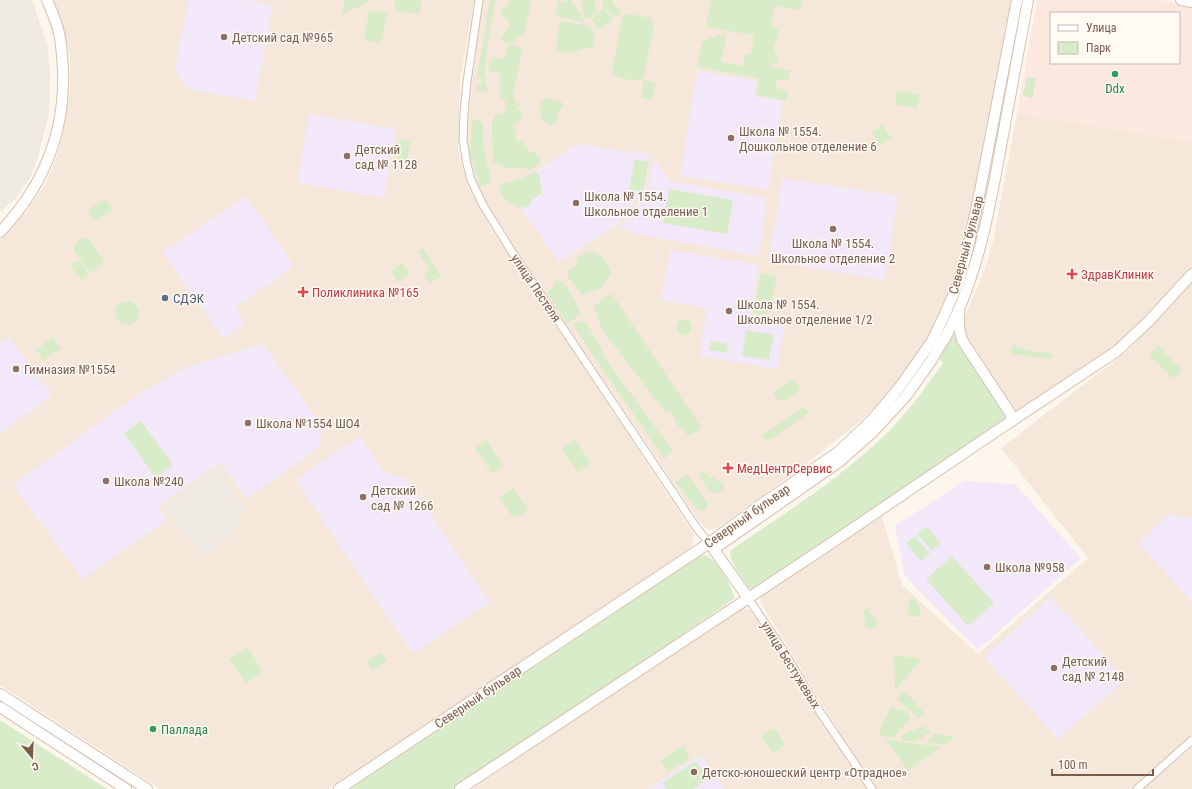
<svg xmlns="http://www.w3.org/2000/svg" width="1192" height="789" font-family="'Roboto Condensed',sans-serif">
<rect width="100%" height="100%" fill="#fdf6ec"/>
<!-- residential -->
<g fill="#f5e8da">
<path d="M53,0H474L460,80L458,149L468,187L491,228L694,534L692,547L329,789H160L0,685V240L7,234L29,208L46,182L55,161L62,139L70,89V58L64,30Z"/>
<path d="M483,0H1011L976,192L954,286L929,335L888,393L868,415L802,467L718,528L709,530L700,523L498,224L478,186L467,150V132L472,83Z"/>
<path d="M1017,113L1192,142V268L1151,313L1123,338L1098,358L1015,418L1010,408L1012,406L994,379L982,364L966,338L962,329L964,319L985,269L993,242Z"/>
<path d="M1192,280V736L1131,789H877L827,713L763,606L760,601L762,594L882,516L902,585L978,654L1088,558L1001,448L1130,349Z"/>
<path d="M741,608L750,610L779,652L818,717L867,789H472Z"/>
<path d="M1192,747V789H1143Z"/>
</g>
<!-- commercial -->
<path fill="#fde8e0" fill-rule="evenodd" d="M1037,0H1161L1192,6V142L1017,113ZM1051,13H1179V63H1051Z"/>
<!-- industrial -->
<g fill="#efe9e4">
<path d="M0,0H32L48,47L50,77L49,112L38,157L30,178L15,199L0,212Z"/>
<path d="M219,468L244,505L234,533L203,558L163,506Z"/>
</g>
<!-- education -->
<g fill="#f3e8fa">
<path d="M188,0H247L273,5L255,101L188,89L175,69Z"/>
<path d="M697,71L757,81L755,96L783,101L768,190L680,176Z"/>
<path d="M309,114L396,129L384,198L297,183Z"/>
<path d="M578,144L651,155L644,192L616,226L559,262L507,190Z"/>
<path d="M654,158L670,181L767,198L759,256L637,234L620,227L647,193Z"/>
<path d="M782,178L898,196L885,280L769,261Z"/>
<path d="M246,196L294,266L234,308L245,324L223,339L163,252Z"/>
<path d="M670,250L759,265L751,315L785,321L777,369L699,356L707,308L661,300Z"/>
<path d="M9,337L52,395L0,433V343Z"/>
<path d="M263,344L323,427L318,448L247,499L220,463L158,506L167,520L82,579L13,485L143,391L160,383L187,367Z"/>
<path d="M360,436L386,474L406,478L490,602L413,654L295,480Z"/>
<path d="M964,481L1015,484L1081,558L978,650L905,576L895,526Z"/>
<path d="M1169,514L1192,518V602L1138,543Z"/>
<path d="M1051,597L1125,680L1058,739L984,657Z"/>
<path d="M702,755L725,789H647Z"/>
</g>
<!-- green -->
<g fill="#d8ecc9">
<path d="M344,0H372L342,15Z"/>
<path d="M396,0H421L420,14L394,11Z"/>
<path d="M490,0H496C492,21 479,74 488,92L477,91L478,85H481L482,77H477Z"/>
<path d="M510,0H531L525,33L519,35L513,44L503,42L501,38L506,30L510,25L508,20L501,16C501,9 503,7 509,4Z"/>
<path d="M566,0H571L585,22L556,16L558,1L565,3Z"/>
<path d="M584,0H594L597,10L591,18H586L581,4Z"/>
<path d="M603,0H613C612,5 616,7 620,9L621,12L616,17L604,8L613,19L600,30L591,19L604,8L603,6Z"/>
<path d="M711,0H802L801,10L774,6L772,24L778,30L779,33L773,48L778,60L771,65L772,67L790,71L788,81L777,79L776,88L788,91L786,101L756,95L759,78L697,67L702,42L718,35H725L726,37L721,62L743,66L745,54H751L754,35L706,27Z"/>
<path d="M369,11L387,14L381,43L364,40Z"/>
<path d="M627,14H630L650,18L654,22L644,77L640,80C631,80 617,80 612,71L622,17Z"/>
<path d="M560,21L589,26L595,36L593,46L572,53L556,50L558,36L564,37L558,35Z"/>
<path d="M513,45L522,48L513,96L515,102L522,104L516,108L521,110L522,116L519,121L512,126L517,133L515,138L519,143L522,141L530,152L532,151L540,157L541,162L532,169L506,168L493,162L492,131V122L496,115L504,113L506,103L499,94L501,75L499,73L491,72L489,69L490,61L495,58L504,59L507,53V46Z"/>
<path d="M1027,77L1036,78L1033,98L1026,97L1023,94Z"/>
<path d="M644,80L656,82L652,100L641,98Z"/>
<path d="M900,91L918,94L920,95L918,107L915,108L897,105L895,103L897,92Z"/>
<path d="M546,98L562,102L563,105L559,111L557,121L552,125C550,124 547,124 545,122C538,116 537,102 546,98Z"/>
<path d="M472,118L483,123V143L491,182L480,187L470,154Z"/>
<path d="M883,125L892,139L880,146L872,132Z"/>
<path d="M399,139L410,141L407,161L395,159Z"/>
<path d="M635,159L649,162L643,192L629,189Z"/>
<path d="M535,171L539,175L542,193L533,199L527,207L518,208C508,200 500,201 500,186L506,183L516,181Z"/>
<path d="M669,189L733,200L727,234L663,223Z"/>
<path d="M106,199L113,210L95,221L88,210Z"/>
<path d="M83,238H86L89,239L103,260V265L92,272L89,271L74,251V245Z"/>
<path d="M423,248L441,276L430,283L424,275L430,270L418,252Z"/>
<path d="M591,252C601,252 609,265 611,273L601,288L582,295L568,277V270C575,267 577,265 577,258L584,254Z"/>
<path d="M79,260L89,275L81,280L70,265Z"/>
<path d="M402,263L410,274L398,282L391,271Z"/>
<path d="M761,273L777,276L770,312L759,315L753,313Z"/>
<path d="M556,279L566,285L581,313L568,324L547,293L553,287Z"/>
<path d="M612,294L701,427L699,430L689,435C680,432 675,420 671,412H665L601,328L597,314L593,308L606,296Z"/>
<circle cx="127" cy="313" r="12"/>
<circle cx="684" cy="327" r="8"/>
<path d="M579,321L587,323L611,367L673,451L664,459L573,325Z"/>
<path d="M746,330L774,335L769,360L742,356Z"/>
<path d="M952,332L1005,414L1004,422L1001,426L753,590L749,588C744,580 726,559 731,550C784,514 838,480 884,436C907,414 925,388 943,363L937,357Z"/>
<path d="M53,337L61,348L44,361L36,350Z"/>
<path d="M711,341L728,344L727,353L709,350Z"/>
<path d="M1013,345L1035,352H1049L1053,355L1049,359L1012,354L1011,348Z"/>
<path d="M1158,346L1182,370L1173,379L1149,355Z"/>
<path d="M791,380H794L799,387V391L784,401H779L774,394V391Z"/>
<path d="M802,408L806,409L810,412L773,438L765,440L761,436Z"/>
<path d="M141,421L173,465L156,478L124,433Z"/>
<path d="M575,439L591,463L578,472L561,449Z"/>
<path d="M486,440L503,466L492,474L475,448Z"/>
<path d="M703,470L710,478L714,477L718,482L721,481L724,484V488L719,493H713C707,490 701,480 699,473Z"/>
<path d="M688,475L707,503L708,506L705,510L701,511L695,507L676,483L683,476Z"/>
<path d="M513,488L528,510L514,519L499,497Z"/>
<path d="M926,526L941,543L932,551L917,534Z"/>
<path d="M915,536L930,553L921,561L906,543Z"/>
<path d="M704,555C717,558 731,586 735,598L524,744L455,789H350L699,556Z"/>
<path d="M952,556L994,603L968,626L926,579Z"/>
<path d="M913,598L918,604L921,614L919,617L911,616L907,614L909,601Z"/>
<path d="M867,608C869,610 877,623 878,625L875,628H867L865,625L864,611Z"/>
<path d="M247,647L263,671L246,683L229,659Z"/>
<path d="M381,652L387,660L372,670L367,662Z"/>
<path d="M894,655L922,659L895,690Z"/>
<path d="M905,691L924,713L919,718L896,699Z"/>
<path d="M891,707L905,711L911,717L893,738L881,735L879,731Z"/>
<path d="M0,720L107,789H0Z"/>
<path d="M923,726L931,732L915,742L902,740L901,735Z"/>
<path d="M774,728L785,745L773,754L761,736Z"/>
<path d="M935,733L955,737L946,744L927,743Z"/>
<path d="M885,739L915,744L942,746L908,771L899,756Z"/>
<path d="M683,746L690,759L668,772L660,760Z"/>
<path d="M696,761L708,779L693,789H666L662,783Z"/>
</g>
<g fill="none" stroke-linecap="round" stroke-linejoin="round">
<defs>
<g id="street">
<path d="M479,0L467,82L464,112L463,140L467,164L471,180L483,205L512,252L674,494L696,527L709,543"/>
<path d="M748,598L783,650L820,712L872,789"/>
<path d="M1137,789L1192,740"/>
</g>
<g id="secondary">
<path d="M1181,0L1192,2"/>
<path d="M0,232C43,187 65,134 63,71C62,57 62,43 58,29C55,19 51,9 47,0"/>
<path d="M959,312V327L962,340L1010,413L1012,421"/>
<path d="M710,544L748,598"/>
<path d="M714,549L839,462L874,431L906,396L931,361L944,339V340C977,280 989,213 1001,146C1010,98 1019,49 1028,0"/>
<path d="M0,694L147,789"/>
<path d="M0,707L126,789"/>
<path d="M339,789L709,543L766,501L837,453L872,420L899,388L932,341L945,314L959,281L968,248L981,186L1017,0"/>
<path d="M460,789L827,546L995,432L1117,351L1149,321L1192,274"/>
</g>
</defs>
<!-- street casing -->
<use href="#street" stroke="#d1beb0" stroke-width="9"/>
<!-- secondary casing -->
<use href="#secondary" stroke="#d6c0b0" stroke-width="12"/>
<!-- street -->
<use href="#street" stroke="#fff" stroke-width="7"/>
<!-- secondary -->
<use href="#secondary" stroke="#fff" stroke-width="10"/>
</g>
<!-- markers -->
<g fill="#8d6e63" stroke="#fffaf3" stroke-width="1.5">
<circle cx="224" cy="37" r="4"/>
<circle cx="731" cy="138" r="4"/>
<circle cx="347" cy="156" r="4"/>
<circle cx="576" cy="203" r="4"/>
<circle cx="833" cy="229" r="4"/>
<circle cx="729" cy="311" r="4"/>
<circle cx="16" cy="369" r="4"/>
<circle cx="248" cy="423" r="4"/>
<circle cx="106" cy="481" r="4"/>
<circle cx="363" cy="497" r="4"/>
<circle cx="987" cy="567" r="4"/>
<circle cx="1054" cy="668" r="4"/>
<circle cx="694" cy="772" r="4"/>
</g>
<g fill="#2e9e5b" stroke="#fffaf3" stroke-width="1.5">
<circle cx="1115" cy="74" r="4"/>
<circle cx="153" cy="729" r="4"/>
</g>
<g fill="#e0444e" stroke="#fffaf3" stroke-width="1.5">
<path d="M1070 268h4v4h4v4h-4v4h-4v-4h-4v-4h4z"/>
<path d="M301 286h4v4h4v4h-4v4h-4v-4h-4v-4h4z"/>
<path d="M726 462h4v4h4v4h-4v4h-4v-4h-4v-4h4z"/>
</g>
<circle fill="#5c6f8a" stroke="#fffaf3" stroke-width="1.5" cx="165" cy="298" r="4"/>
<g text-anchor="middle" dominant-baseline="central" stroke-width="3" stroke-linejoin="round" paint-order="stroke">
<!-- education labels -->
<g font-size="13" fill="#785e54" stroke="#fffaf3" text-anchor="start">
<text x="232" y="37">Детский сад №965</text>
<text x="739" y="131">Школа № 1554.<tspan x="739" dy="15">Дошкольное отделение 6</tspan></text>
<text x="355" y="149">Детский<tspan x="355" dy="15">сад № 1128</tspan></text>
<text x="584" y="196">Школа № 1554.<tspan x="584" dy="15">Школьное отделение 1</tspan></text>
<text x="833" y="243" text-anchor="middle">Школа № 1554.<tspan x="833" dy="15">Школьное отделение 2</tspan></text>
<text x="737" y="304">Школа № 1554.<tspan x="737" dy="15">Школьное отделение 1/2</tspan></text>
<text x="24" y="369">Гимназия №1554</text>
<text x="256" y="423">Школа №1554 ШО4</text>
<text x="114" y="481">Школа №240</text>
<text x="371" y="490">Детский<tspan x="371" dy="15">сад № 1266</tspan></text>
<text x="995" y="567">Школа №958</text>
<text x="1062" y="661">Детский<tspan x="1062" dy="15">сад № 2148</tspan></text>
<text x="702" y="772">Детско-юношеский центр «Отрадное»</text>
</g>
<!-- leisure labels -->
<g font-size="13" fill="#27864d" stroke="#fffaf3">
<text x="1115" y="88">Ddx</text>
<text x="161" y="729" text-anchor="start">Паллада</text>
</g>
<!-- street labels -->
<g font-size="13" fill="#7a5c4d" stroke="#fffaf3">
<text transform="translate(966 245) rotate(-75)">Северный бульвар</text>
<text transform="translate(536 288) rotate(56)">улица Пестеля</text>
<text transform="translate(747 516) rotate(-35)">Северный бульвар</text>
<text transform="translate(791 665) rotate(58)">улица Бестужевых</text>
<text transform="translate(478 697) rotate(-34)">Северный бульвар</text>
</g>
<!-- health labels -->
<g font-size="13" fill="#be3a42" stroke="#fffaf3" text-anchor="start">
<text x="1081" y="274">ЗдравКлиник</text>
<text x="312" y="292">Поликлиника №165</text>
<text x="737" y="468">МедЦентрСервис</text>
</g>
<!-- service labels -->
<g font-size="13" fill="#4e5e75" stroke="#fffaf3" text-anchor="start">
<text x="173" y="298">СДЭК</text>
</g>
</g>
<!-- legend -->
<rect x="1050" y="12" width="130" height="52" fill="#fffaf3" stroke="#cabbb1"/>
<rect x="1058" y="25" width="20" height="6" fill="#ffffff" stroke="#cabbb1"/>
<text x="1086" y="32" font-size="12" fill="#7a5c4d">Улица</text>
<rect x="1058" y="42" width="20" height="12" fill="#d8ecc9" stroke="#cabbb1"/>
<text x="1086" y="52" font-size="12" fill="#7a5c4d">Парк</text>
<!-- north arrow -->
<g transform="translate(32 757) rotate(161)" stroke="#fffaf3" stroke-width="3" paint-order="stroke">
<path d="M0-3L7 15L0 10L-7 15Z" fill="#7a5c4d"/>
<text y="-6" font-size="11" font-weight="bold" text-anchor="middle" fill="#7a5c4d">С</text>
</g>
<!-- scale -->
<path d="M1052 769v6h101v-6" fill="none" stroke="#7a5c4d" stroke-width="2"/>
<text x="1058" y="769" font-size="12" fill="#7a5c4d" stroke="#fffaf3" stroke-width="3" paint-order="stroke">100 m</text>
</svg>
